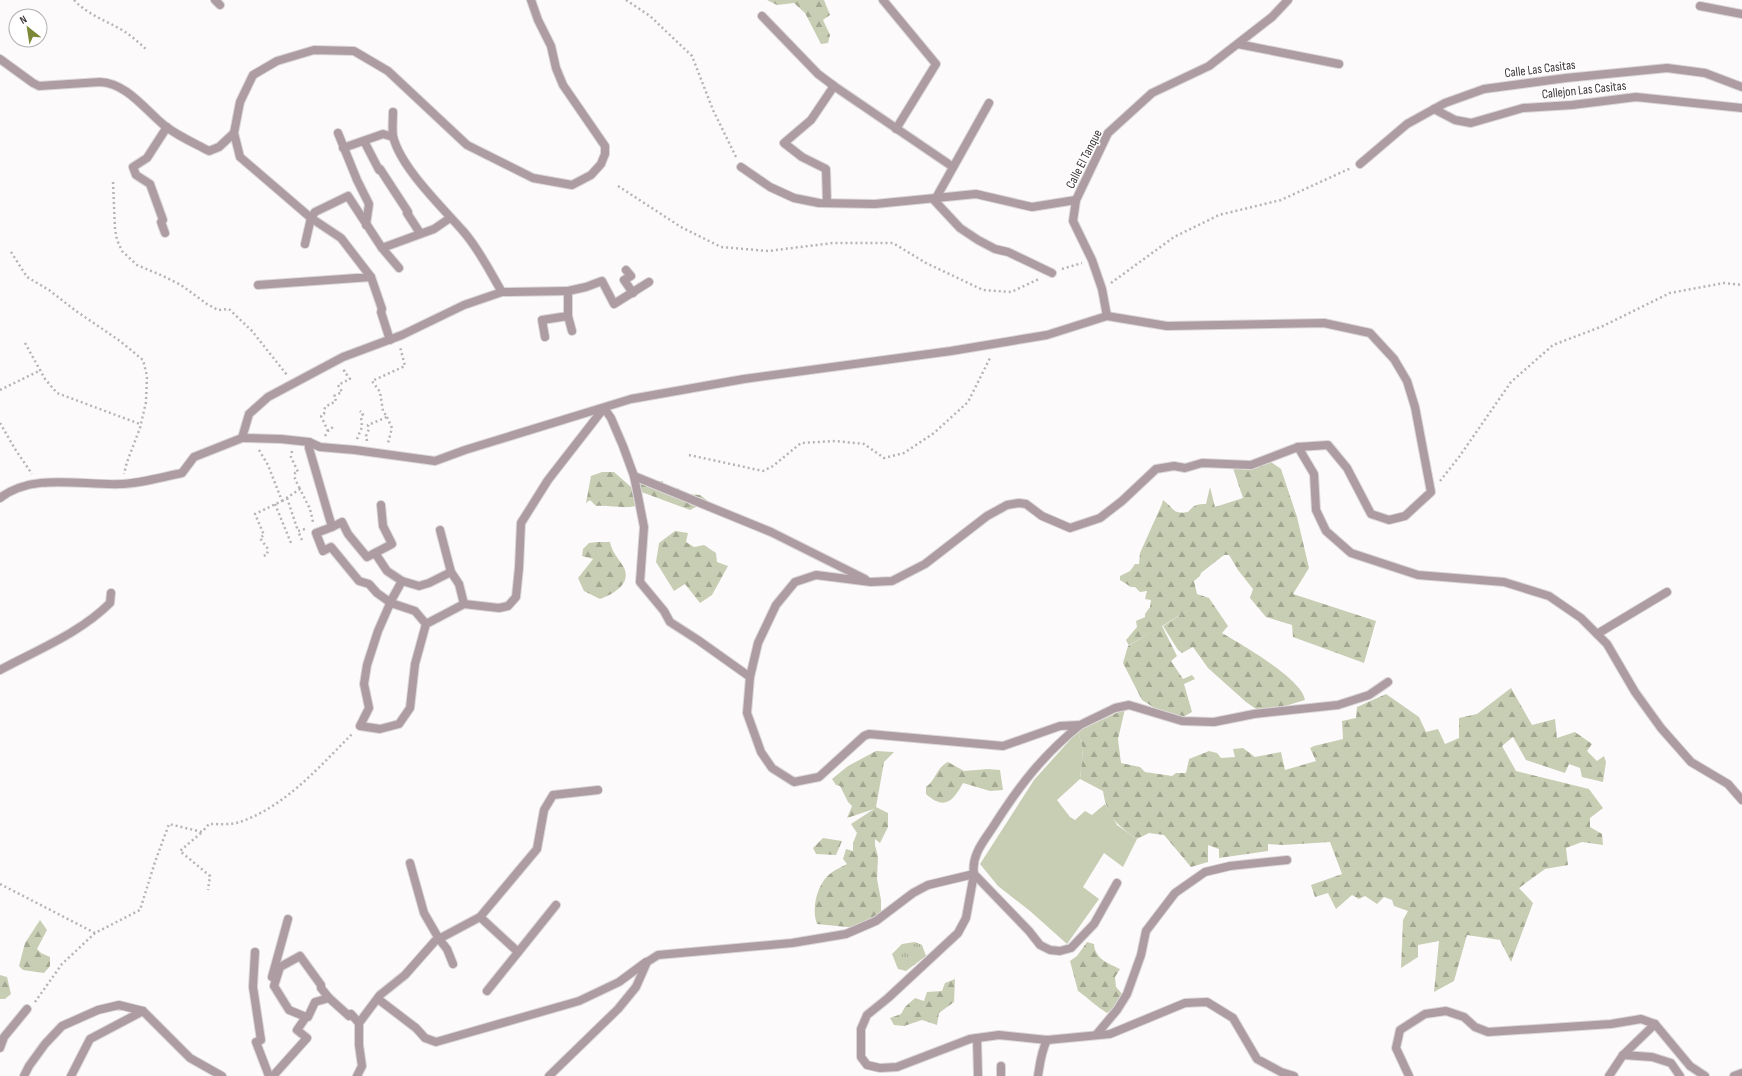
<svg xmlns="http://www.w3.org/2000/svg" width="1742" height="1076" font-family="'Sofia Sans Condensed',sans-serif">
<defs>
<pattern id="forest-firs" width="22" height="20" patternUnits="userSpaceOnUse"><rect width="22" height="20" fill="#c8ceb4"/><path d="M5 1l3.5 6h-7zM16 11l3.5 6h-7z" fill="#a4a893"/></pattern>
<pattern id="park-tufts" width="24" height="20" patternUnits="userSpaceOnUse"><rect width="24" height="20" fill="#c8ceb4"/><path d="M3 7l-1-3M5 7V3M7 7l1-3M15 17l-1-3M17 17v-4M19 17l1-3" fill="none" stroke="#a4a893"/></pattern>
</defs>
<rect width="100%" height="100%" fill="#fdfafb"/>
<!-- grass -->
<path fill="#c8ceb4" d="M1078,731L1083,750L1080,779L1057,800L1070,817L1075,820L1085,811L1092,815L1105,804L1117,825L1137,839L1123,867L1104,853L1083,887L1099,899L1067,944L1030,911L998,886L980,864L1034,780Z"/>
<!-- forest -->
<g fill="url(#forest-firs)">
<path d="M767,0H824L830,15L823,20L830,35L828,43L821,44L805,13L794,3L777,5Z"/>
<path d="M1271,462L1281,469L1297,517L1309,568L1293,594L1376,621L1364,663L1293,637L1292,625L1266,617L1250,598L1253,589L1238,570L1229,555H1224L1201,573L1200,576L1194,581L1197,594L1209,598L1228,626L1222,633C1241,644 1302,679 1305,700L1262,713L1246,702L1208,668L1193,647L1182,653L1178,650L1163,626L1190,609L1162,626L1177,656L1171,661L1183,679L1192,675L1195,679L1184,684L1192,712L1183,717L1161,712L1142,700L1123,663L1128,646L1155,630L1129,645L1126,640L1137,627L1136,621L1145,617V614L1150,607L1151,600L1145,599L1147,591L1140,592L1135,587H1131L1120,580V576L1130,571L1135,564H1139L1140,553L1162,504L1163,500C1174,508 1173,515 1188,512C1194,505 1197,504 1206,504L1210,487L1215,507L1243,498L1233,468L1250,470Z"/>
<path d="M602,472H614L631,487L636,506C622,509 611,505 596,506L590,500L586,503L591,476Z"/>
<path d="M663,481V487L678,488L686,494L700,495L708,501L690,510L636,490L637,483Z"/>
<path d="M675,531L688,533L686,542L694,547L704,545L716,553L717,562L728,566L712,595L700,603L685,584L674,591L656,562L659,543Z"/>
<path d="M597,542H610C612,552 618,558 623,566C633,583 614,594 600,599L584,591L578,578L593,559L582,556L583,549L589,543Z"/>
<path d="M1511,688L1532,725L1555,719L1557,738L1575,732L1592,744L1587,751L1597,761L1604,756L1606,762L1603,782L1582,777L1580,768L1569,764L1565,773L1526,760L1513,737L1502,746L1516,771L1589,789L1603,808L1590,818V827L1602,834L1603,845L1582,842L1566,848L1568,865L1545,869L1519,888L1533,903L1511,962L1500,940L1467,935L1454,981L1434,992L1439,941L1418,945V957L1401,968L1403,920L1408,911L1394,906L1392,900L1384,897L1377,904L1365,896L1359,899L1352,895L1336,909L1328,893L1315,897L1311,885L1342,874L1330,842L1283,845L1268,844V851L1219,858V849L1208,845V862L1191,867L1164,835L1149,833L1137,839C1116,824 1107,817 1103,791L1080,779L1083,750L1078,731L1125,709L1118,739L1121,763L1140,767L1145,772L1172,776L1176,773H1186L1189,759L1209,751L1217,753L1221,758L1235,757L1233,749L1243,748L1255,757L1281,752L1285,770L1316,761L1310,748L1314,746L1343,739L1342,721L1356,718L1357,707L1386,694L1419,717L1426,732L1438,729L1445,744L1459,738V718L1477,714Z"/>
<path d="M876,751L894,752L884,762L876,807L888,813V827L880,843L875,839V845L878,857L877,879L881,900V913L857,928L817,924C811,909 817,883 831,873C836,869 842,867 847,864L843,859L846,849L853,851V843L857,833L851,824L874,809L847,818L852,806L848,802L840,786L836,785L832,779L848,766Z"/>
<path d="M948,762L964,771L988,769L1000,770L1003,790L990,791L963,783C953,801 945,811 926,794V787C937,779 935,769 948,762Z"/>
<path d="M823,838L842,841L836,855L816,854L813,848Z"/>
<path d="M40,920L47,930L37,949L41,953L50,957V966L44,973L23,970L19,966L25,943Z"/>
<path d="M1087,942L1094,944C1095,959 1108,963 1120,969L1115,977L1116,987L1123,995L1116,1006L1107,1013C1097,1007 1088,998 1078,991L1070,961L1077,956Z"/>
<path d="M0,975L7,977L11,994L5,999H0Z"/>
<path d="M955,979L954,1002L939,1013L937,1025L922,1020L904,1026L894,1025L890,1018L901,1014L905,1007L915,998L924,1001L927,992L942,991L945,983Z"/>
</g>
<!-- park -->
<path fill="url(#park-tufts)" d="M915,942L922,945L926,956L906,971L898,969L892,954L902,944Z"/>
<g fill="none" stroke-linecap="round" stroke-linejoin="round">
<defs>
<g id="minor">
<path d="M215,0L220,5"/>
<path d="M883,0L936,64L896,129"/>
<path d="M1700,6L1742,14"/>
<path d="M762,16L818,74L834,86L811,120L784,143L802,157L826,169L827,203"/>
<path d="M1238,44L1339,64"/>
<path d="M0,59L33,83L39,86L100,82C127,83 146,111 165,126C178,136 194,143 209,151L219,147L234,133"/>
<path d="M831,84L953,167"/>
<path d="M1434,109L1455,120L1471,123L1523,108L1572,105L1636,97L1742,108"/>
<path d="M393,112C393,119 392,129 393,136C400,167 442,207 463,231C479,249 490,272 502,292"/>
<path d="M338,133L357,180L369,204L366,225"/>
<path d="M364,141L379,170L380,169L408,212L407,213L420,233"/>
<path d="M343,148L383,134L393,137"/>
<path d="M1360,164L1407,124L1445,103L1484,89L1566,78L1667,68L1705,73L1742,87"/>
<path d="M741,167L770,187L794,198L819,203L875,204L976,194L1032,207L1076,200"/>
<path d="M936,198L989,103"/>
<path d="M933,199L960,228L978,240L995,249L1008,252L1052,273"/>
<path d="M165,233L161,222L163,220L150,184L136,175L133,167L147,158L167,127"/>
<path d="M305,244L311,218L315,212L348,196L382,248L399,268"/>
<path d="M382,248L434,229L450,218"/>
<path d="M626,270L631,276L624,280L633,293"/>
<path d="M371,277L382,309L381,312L390,340"/>
<path d="M258,285L371,277L341,238L311,218L240,157L234,133L240,102L253,75L277,61L314,50L354,51L388,71L467,145L533,178L572,185L591,175L601,164L605,154V146L563,85L556,68L551,46L538,20L531,0"/>
<path d="M568,316V291L586,287L602,281L614,304L649,282"/>
<path d="M1107,316L1102,289L1092,260L1073,221L1076,200L1108,133L1152,93L1209,66L1272,17L1288,0"/>
<path d="M545,337L542,320L568,316L572,331"/>
<path d="M242,438L281,439L309,442L320,447L355,450L435,461L465,450L631,399L744,379L951,351L1047,335L1107,316L1167,326L1324,323L1370,333L1394,359L1407,381L1415,407L1431,492L1405,516L1389,520L1371,514L1347,468L1328,445L1298,447L1251,465L1202,463L1185,468L1174,466L1156,469L1122,501L1100,518L1070,528L1042,516L1026,504L1019,503L1007,505L987,516L925,564L892,581L871,582L816,575L795,582L776,605L758,643L750,677L747,713L761,752L772,768L794,782L819,777L864,736L869,734L1003,746L1060,726L1080,725C1042,756 1019,786 993,827C983,842 971,856 974,874L1029,931L1040,945L1050,950L1060,951L1071,948L1094,924L1117,883"/>
<path d="M309,442V448L332,527L342,522L348,534L367,557L375,553L387,571L402,581L419,586L429,583L451,572"/>
<path d="M1298,447L1314,474L1316,510L1326,531L1351,553L1418,575L1504,582L1549,596L1581,618L1607,644L1635,692L1661,728L1691,762L1728,784L1742,800"/>
<path d="M634,476L771,532L865,579"/>
<path d="M0,498C34,472 82,486 122,484C142,483 162,477 182,473L194,457L242,438L249,414L268,397L343,357L402,335L464,305L502,292L568,291"/>
<path d="M332,527L316,533L323,551L331,547L359,581L369,584L377,593L391,603L415,611L426,624"/>
<path d="M440,530L451,572L459,584L464,604"/>
<path d="M375,553L392,544L383,526L381,505"/>
<path d="M402,581L392,599L378,631L367,665L364,684L369,708L360,726L380,729L399,724L410,708L415,664L426,624L464,604L499,608L508,606L516,597L519,568L521,523L548,480L604,408L611,418L623,446L634,476L644,527L640,582L664,611L670,622L698,640L750,677"/>
<path d="M1597,634L1667,592"/>
<path d="M0,670C37,650 80,633 110,603L111,593"/>
<path d="M1080,725L1115,708L1129,705L1182,721L1214,722L1254,714L1338,705L1369,695L1388,682"/>
<path d="M410,863L424,913L439,939L447,949L453,964"/>
<path d="M480,917L518,952"/>
<path d="M255,952L253,987L261,1040L256,1042L269,1076"/>
<path d="M272,977L288,919"/>
<path d="M487,991L556,905"/>
<path d="M378,999L416,1028L425,1038L436,1042L579,1001L619,982L646,962"/>
<path d="M306,1017H308L315,1002L329,998"/>
<path d="M1096,1035L1117,1010L1127,994L1141,955L1146,931L1175,893L1205,872L1230,866L1287,860"/>
<path d="M977,1038L978,1076"/>
<path d="M0,1048L4,1037L27,1009"/>
<path d="M1623,1055L1652,1057L1671,1063L1680,1076"/>
<path d="M1001,1066V1076"/>
<path d="M24,1076L29,1066L45,1044L62,1026L98,1010L119,1005L143,1011L190,1058L222,1076"/>
<path d="M71,1076L90,1039L143,1011"/>
<path d="M273,1076L307,1038L297,1030L306,1017L289,1010L274,986L280,967L300,956L321,985V988L329,998L349,1016L351,1014L359,1023"/>
<path d="M357,1076L362,1066L359,1045V1023L380,995L405,975L435,941L480,917L537,849L544,810L553,795L598,790"/>
<path d="M549,1076L618,1009L636,987L647,962L658,955L792,943L846,934L876,921L913,893L928,885L974,874L966,918L958,933L888,998L867,1015L861,1029V1057L867,1065L880,1068L897,1067L970,1039L999,1035L1047,1040L1110,1034L1185,1003L1207,1002L1233,1018L1257,1059L1281,1072L1294,1076"/>
<path d="M1038,1076C1040,1063 1041,1052 1047,1040"/>
<path d="M1409,1076L1396,1048L1400,1030L1425,1014L1446,1011L1464,1017L1475,1027L1488,1032L1611,1024L1641,1019L1655,1024L1690,1066L1705,1076"/>
<path d="M1609,1076L1623,1055L1655,1024"/>
<path d="M1734,1076L1742,1073"/>
</g>
</defs>
<!-- minor casing -->
<use href="#minor" stroke="#dbd7d8" stroke-width="10"/>
<!-- path -->
<g stroke="#b8b4b5" stroke-width="2.5" stroke-dasharray="2 3" stroke-linecap="butt">
<path d="M74,0C88,15 105,20 122,30C132,36 139,43 147,50"/>
<path d="M626,0L650,16L692,56L713,110L736,157"/>
<path d="M113,182L115,229L117,240L122,251L137,265L163,276L181,285L207,304L218,310L229,309L252,331L287,375"/>
<path d="M618,186L681,227L721,247L768,251L833,243H893L926,263L983,290L1011,292L1039,279"/>
<path d="M11,252L27,277L49,290L76,311L120,341L143,360L147,376L146,402L140,428L127,462L124,474"/>
<path d="M1062,269L1082,263"/>
<path d="M1111,283L1174,237L1219,215L1281,200L1351,168"/>
<path d="M25,343L45,379L57,393L140,424"/>
<path d="M0,390L41,370"/>
<path d="M387,417L392,428L388,443"/>
<path d="M0,423L15,449L32,474"/>
<path d="M328,431L321,416L324,414L325,407L336,401L334,396L342,392L338,385L350,379L344,371L346,369"/>
<path d="M325,436L328,431L333,427"/>
<path d="M357,439L362,427L361,416L363,414L360,411"/>
<path d="M367,441L366,436L369,429L368,425L387,417L383,411L380,392L372,381L405,366L400,347"/>
<path d="M259,450L268,465L282,501L255,514L264,535L260,538L268,549L267,555L262,556"/>
<path d="M292,451L291,457L298,472L295,473V479L300,489"/>
<path d="M689,455L763,471L773,466L801,443L835,441L864,444L884,458L904,453L934,433L968,402L991,356"/>
<path d="M1440,481L1459,457L1511,382L1553,345L1603,326L1670,293L1724,283L1742,285"/>
<path d="M287,498L298,531"/>
<path d="M282,501L300,489L310,509L313,522"/>
<path d="M275,504L291,543"/>
<path d="M302,540L298,531L305,529"/>
<path d="M201,833L180,851L210,876L208,890"/>
<path d="M0,884L95,933"/>
<path d="M35,1002L62,964L95,933L140,910L155,862L169,824L202,832L209,824C219,824 231,825 240,822C286,806 319,767 353,733"/>
</g>
<!-- minor -->
<use href="#minor" stroke="#ad9ca1" stroke-width="8"/>
</g>
<g text-anchor="middle" dominant-baseline="central" stroke-width="3" stroke-linejoin="round" paint-order="stroke">
<!-- street labels -->
<g font-size="13" fill="#3f383a" stroke="#fff">
<text transform="translate(1540 69) rotate(-7)">Calle Las Casitas</text>
<text transform="translate(1584 90) rotate(-6)">Callejon Las Casitas</text>
<text transform="translate(1084 159) rotate(-63)">Calle El Tanque</text>
</g>
</g>
<!-- north arrow -->
<g transform="translate(28 28) rotate(330)"><circle r="19" fill="#ffffff" stroke="#b2afb0"/>
<path d="M0-3L7 15L0 10L-7 15Z" fill="#7c8835"/>
<text y="-6" font-size="11" font-weight="bold" text-anchor="middle" fill="#3f383a">N</text>
</g>
</svg>
